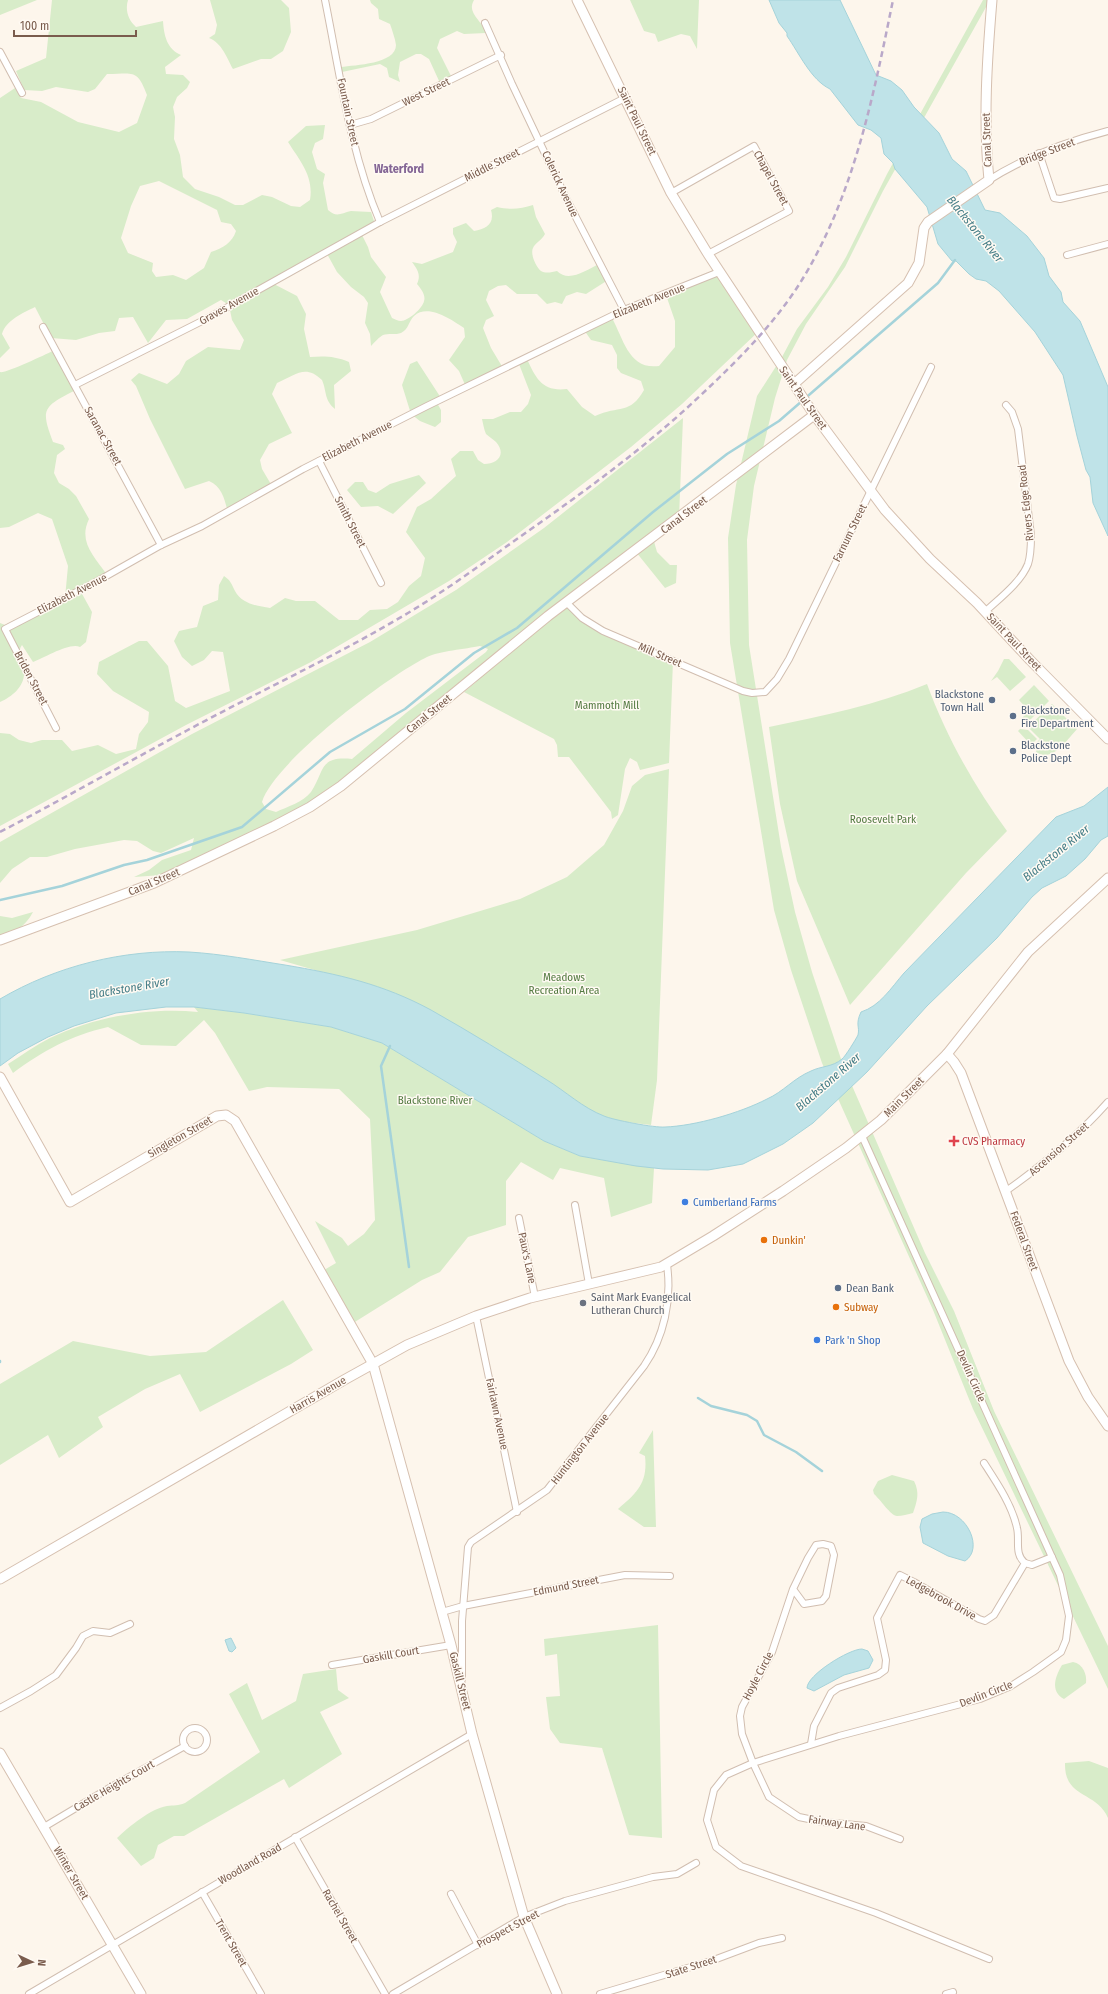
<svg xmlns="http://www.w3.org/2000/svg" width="1108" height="1994" font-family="'Fira Sans Condensed',sans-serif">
<rect width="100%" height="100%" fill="#fdf6ec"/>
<!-- green -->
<g fill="#d8ecc9" fill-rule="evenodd">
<path d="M0,0H37L0,15Z"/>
<path d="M52,0H128C125,10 128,20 136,27L163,21C164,36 167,49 181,55L165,67L166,74L183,75L190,82L187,88L177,97L173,107L175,117L174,139L180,155L183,177L195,189L219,197L235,205H243L262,195L272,197L291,206L300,207L310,200C314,176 300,161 288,142L306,126L325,125L323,139L315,143L312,152L317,169L325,174L323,183L328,210C337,218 341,213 351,211C357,211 364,212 371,212L375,224L361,233L368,247L371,257L386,277L380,292L392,318C395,319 398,321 401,321C408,321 423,308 424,301C426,295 421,289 417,284C421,275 418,270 412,262L422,264L453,252L457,242L453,234V228L466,223L474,231C486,229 495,224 491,210L497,207C510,210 521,209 533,205L536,217L545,234C541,241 535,243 533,248C530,254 536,267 541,271C546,274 552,272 557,271C569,283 586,270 599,264L608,280L586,294L577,292L566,296L562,304L555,302L547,304L537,294H517L506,285L498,286L489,291L486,300L494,316L486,320L483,328L491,348L503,368L466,387L459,371L449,360L465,337L464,328C452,320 428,303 414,316C408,322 409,329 401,333C396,335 388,333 383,335C379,337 374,343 371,346L370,334L365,323L368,303L364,297L351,287L337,272L326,252L270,282L297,296L306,314L304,329L310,357C324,356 335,356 349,362L351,371L334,385L335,409C324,400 327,392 322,380C305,364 296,375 277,383L272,394L292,433L269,444L260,460L262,469L272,486L228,512C224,498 222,487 209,481L185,489L150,419L136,386L131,380L139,373L167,384L179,374L186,361L208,347L240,350L244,340L232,320L229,305L221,300L187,319L166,320L148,343L133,317L119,318L115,331L99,333L76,340L51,338L35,307C23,313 6,320 2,334L10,348L0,358V98L15,88L21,98L41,102L78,122L119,132L137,123L147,95C137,68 133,74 107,74L95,89L88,92L56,87L42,91L24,90L16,71L46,58ZM159,181L217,210L221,222L231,224L236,231C232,243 223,248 211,252L204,268L186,280L173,275L156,277L152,271L153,263L128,253L121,238L131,206L140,186Z"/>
<path d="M210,0H281L289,8L291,32L283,51L271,59H261L233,69C227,58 222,43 209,38L215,34L217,25Z"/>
<path d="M370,0H474C466,13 483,21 486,33L464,34L457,31L440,39L437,48L452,78L440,83L429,59L421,54H416L400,62L398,75L400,82L389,77L387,68L380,64L342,72L341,67C355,65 396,64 396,45C395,38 392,30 390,24L379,19L378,9L371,3Z"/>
<path d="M630,0H699L697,49L690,36L681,34L658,42L655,34L644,31Z"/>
<path d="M983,0H990L883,191L845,267L806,324L787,360L775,398L754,486L747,540L749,645L781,847L795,912L812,972L843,1065L925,1253L954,1311L994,1411L1108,1646V1689L973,1409L933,1310L822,1063L791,970L774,910L730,643L728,538L736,485L757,396L782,357L797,329L828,287L846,257L887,174Z"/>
<path d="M716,273L759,331L682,404L631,447L507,542L449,581L311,662L186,725L0,826V733L10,734L19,740L31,743L42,740H62L72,751L98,745L116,754L136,749L139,734L148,722L149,712L113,691L97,674L99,662L139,641H147L168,666L175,701L186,708L230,691L223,652L212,651L204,660L192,666L182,657L174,641L179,631L197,627L203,606L218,600L219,585L224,576C231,581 231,583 235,591C242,604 257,606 270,608L285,598L296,601H315L339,620H358L370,610L387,609L398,602L409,586L421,576L425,558L406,532L417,507L431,499L456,476L451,459L460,451H473L478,460L484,464C497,464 507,455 496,442C493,439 489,437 486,434C484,430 483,423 482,419H493L510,412H521L528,404L531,395L519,364L527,359C536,379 543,392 567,389L582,407L595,416C619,405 630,415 644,390L641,381L621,373L617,368V355L612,345L591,340L584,330L612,318C624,340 629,370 659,366L675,347V321L666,295Z"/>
<path d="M53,351L79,392L75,393L74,391C42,407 41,410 53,442L63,445L65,449L57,455L54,473L59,483L69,489L76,496L89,519C78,542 94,556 107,575L81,592L92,612L86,642L80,647C70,642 44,658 33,662L22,645C15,656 23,661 24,672C25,686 12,697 0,702V623L10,627L65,598L68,566L52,519L38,513L9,527L0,528V372C5,374 44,355 53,351Z"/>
<path d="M417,361L441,398L437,403L441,410V422L435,427L420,421L411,414L402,385L410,364Z"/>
<path d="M683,418L679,518L653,538L657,552L670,565H677L676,583L665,588L636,552L569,601L582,620L673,661L669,763L640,770L637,762L630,758L625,769L618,815L612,819L611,812L569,757H558L557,745L554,739L464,692L476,682L471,677L311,806L162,875L134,877L149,870L162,860L191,850L194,838L161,853L153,851L137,841L124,840L75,849L47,857H30L12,869L0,883V842L192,734L370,642L456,590L544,528ZM480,646L488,649L486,652L406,713L352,759C318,756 325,771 311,792C303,802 287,807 276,812L266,809L262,802C274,762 388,676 427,657C439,651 466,649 480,646Z"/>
<path d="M419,475L426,483L393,514L378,506L361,507L347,490L355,482H363L368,490L376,493L390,484Z"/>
<path d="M1004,659H1009L1026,677L1010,691L997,677L991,681L998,671Z"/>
<path d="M927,684C946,736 974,786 1007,831L966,873L850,1005L797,881L780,804L769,727C823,716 876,705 927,684Z"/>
<path d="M1034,685L1049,701L1026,724L1021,719L1029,711L1019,700Z"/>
<path d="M1052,704L1077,729C1066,741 1052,763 1036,752L1037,749L1034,745L1040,739L1028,727Z"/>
<path d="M1020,729L1028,730L1037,739L1031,745L1018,731Z"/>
<path d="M669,769L657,1080L651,1125L618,1121L594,1113L318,971L280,960L417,930L520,899L567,877L604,845L623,811L632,786L645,775Z"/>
<path d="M33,912C25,927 15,932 0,938V916L12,918Z"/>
<path d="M194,1007L244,1013L331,1027L382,1043L544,1141L580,1156L654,1168L652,1203L611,1217L604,1178L560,1168L553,1180L521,1162L506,1181V1225L468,1237L440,1272L422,1280L350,1325L319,1273L336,1263L315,1221L342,1238L348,1246L364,1234L375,1220L370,1119L339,1089L267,1087L249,1091L215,1033L204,1020L176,1046L141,1045L108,1027C70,1036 44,1050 13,1073L8,1064C22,1055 36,1045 50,1038C94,1017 150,1007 198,1012Z"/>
<path d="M283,1300L313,1350L291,1364L200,1412L180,1374L145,1389L98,1417L103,1427L59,1458L48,1435L0,1465V1384L73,1341L150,1356L206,1352Z"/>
<path d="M653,1430L656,1527H644L618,1509C637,1493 648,1483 645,1456L639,1453Z"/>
<path d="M892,1475L914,1481C920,1493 917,1501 913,1513C908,1514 902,1516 897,1516C891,1516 880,1499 874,1494L873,1490L878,1481Z"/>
<path d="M658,1625L662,1838L629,1835L602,1748L560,1743L550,1729L546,1697L560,1696L557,1654L545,1656L544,1639Z"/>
<path d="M1073,1662C1083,1664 1087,1674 1086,1683L1064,1699C1049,1691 1056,1675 1062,1665Z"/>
<path d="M336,1669L338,1690L349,1698L320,1712L342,1754L289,1788L284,1779L184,1836H174L158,1845L154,1858L141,1866L117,1838C130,1826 150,1809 167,1806C174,1805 178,1806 185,1803L260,1752L229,1694L247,1683L262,1720L296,1701L303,1674Z"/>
<path d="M1089,1761L1108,1768V1818C1097,1791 1064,1799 1065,1763Z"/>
</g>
<!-- water -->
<g fill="#bfe3e8" stroke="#a5d3da">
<path d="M769,0H840L876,75L891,81L902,90L914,107L939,133L952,159L966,171L985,210L1000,213L1027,236L1044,258L1049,276L1061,292L1063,302L1080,321L1108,387V536L1093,503L1090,477L1086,470L1077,436L1063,375L1035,332L999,291L986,281L976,279L969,274L956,261H952L938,244L927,207L895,169L893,163L884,154L881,138L871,130L858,125L830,89C811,80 799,53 787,36V33L779,23Z"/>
<path d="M1108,787V836L1101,840L1085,859L1066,876L1042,888L1032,897L997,938L927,1006L867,1072L813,1123L783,1144L743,1164L708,1170L663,1169L636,1166L580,1156L544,1141L382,1043L331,1027L244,1013L194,1007H166L116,1013L74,1026L48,1037L18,1053L0,1066V999C56,966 124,949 189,952C222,954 253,960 285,965C338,974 383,984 431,1010C470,1032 509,1056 547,1080C565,1091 583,1108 604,1116C613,1120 655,1128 665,1127C695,1126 740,1113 767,1099C783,1092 794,1078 811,1071C821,1066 833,1067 842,1059C845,1057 856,1039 858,1035C860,1026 855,1025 861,1012C880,1006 891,988 904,973L1056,817L1084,806Z"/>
<path d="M943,1512C967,1512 984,1549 965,1561L948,1556L923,1543L920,1527L922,1519L932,1514Z"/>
<path d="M231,1638L236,1648L232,1652L229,1651L225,1640Z"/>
<path d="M862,1649L868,1651L873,1660L869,1668L844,1675L814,1691L807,1688C807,1675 849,1649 862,1649Z"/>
</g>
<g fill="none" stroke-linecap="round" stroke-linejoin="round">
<!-- stream -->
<g stroke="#a5d3da" stroke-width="2.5">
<path d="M0,900L62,886L124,865L147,860L242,827L330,752L405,709L474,653L517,628L653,512L727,454L779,421L938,283L955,260"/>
<path d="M390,1046L381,1066L409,1267"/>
<path d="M0,1361V1362"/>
<path d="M698,1398L711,1406L747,1415L757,1421L764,1435L796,1452L822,1471"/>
</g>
<defs>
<g id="street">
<path d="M325,0C340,74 350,152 380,222"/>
<path d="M485,23L512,84L567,200L624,310"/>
<path d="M0,52L22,93"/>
<path d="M350,125L371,119L501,55"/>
<path d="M1039,153L1054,198L1060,199L1108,188"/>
<path d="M989,180C1027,156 1065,142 1108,131"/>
<path d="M671,193L754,146L789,211L708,254"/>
<path d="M1067,255L1108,244"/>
<path d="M43,327L161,545"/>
<path d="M75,385L208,318L380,222L625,98"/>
<path d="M319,461L381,583"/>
<path d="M566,602L582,618L603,631L743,691L752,693L765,692L777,679L789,659L931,367"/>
<path d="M986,611C1000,598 1021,582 1028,564C1031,555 1031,545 1031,535L1018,429L1012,412L1006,405"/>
<path d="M56,728L5,629L94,583L161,545L202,526L303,469L427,406L624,310L719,272"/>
<path d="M862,1136L1060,1575L1069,1616L1066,1640L1061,1652L1033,1672L1011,1686L980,1699L839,1736L753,1763L726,1775L714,1790L707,1820L716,1847L741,1866L876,1913L989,1959"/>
<path d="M1006,1191C1043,1165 1078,1136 1108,1102"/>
<path d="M575,1205L589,1284"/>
<path d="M519,1218L535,1297"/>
<path d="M476,1316L517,1512"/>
<path d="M1025,1563L1032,1565L1052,1557"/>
<path d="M793,1589L808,1558L816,1545L823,1544L831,1546L834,1555L826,1596L822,1601L804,1604L793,1589L772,1652L742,1707L740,1716L742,1734L753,1763L769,1797L799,1817L823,1822L866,1826L900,1839"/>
<path d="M442,1612L463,1606L625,1575L670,1576"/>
<path d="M332,1665L451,1645"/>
<path d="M462,1679V1621L468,1547L471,1542L547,1490L644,1366C664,1337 672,1300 667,1265"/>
<path d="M0,1708L31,1691L56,1675L76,1648L83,1636L93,1631L110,1633L130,1624"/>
<circle cx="195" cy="1740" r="12"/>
<path d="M811,1744L814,1726L831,1693L838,1688L878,1675L885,1670L886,1660L877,1618L900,1575L914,1582L979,1619L985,1621L994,1615L1025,1563C1014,1554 1020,1540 1017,1528C1012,1505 997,1483 984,1463"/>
<path d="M44,1827L111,1787L185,1746"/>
<path d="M295,1837L385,1994"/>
<path d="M202,1892L261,1994"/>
<path d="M451,1894L478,1945"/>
<path d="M29,1994L472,1734"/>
<path d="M393,1994L524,1917L565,1901L653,1877L677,1874L696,1863"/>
<path d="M600,1994L711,1961L759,1943L782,1938"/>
<path d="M946,1994L953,1992"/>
</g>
<g id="secondary">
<path d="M577,0L671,193L708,254L813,413L885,510L930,559L977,603L1030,660L1108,739"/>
<path d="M794,384L908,283L919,263L924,228L928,222L989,180C983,120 987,60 992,0"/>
<path d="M0,940L154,883L274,826L310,807L341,786L548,616L814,415"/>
<path d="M947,1054L954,1062L961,1073L1069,1361L1088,1397L1108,1426"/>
<path d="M0,1077L70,1202L217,1116L226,1115L235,1121L373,1364L451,1645L472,1734L524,1917L557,1994"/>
<path d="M0,1579L344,1380L407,1345L476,1316L530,1298L661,1267L713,1236L783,1191L846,1148L881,1120L947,1054L1028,952L1108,878"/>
<path d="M0,1753L141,1994"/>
</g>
</defs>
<!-- street casing -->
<use href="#street" stroke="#d1beb0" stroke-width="8"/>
<!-- secondary casing -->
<use href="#secondary" stroke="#d6c0b0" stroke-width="11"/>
<!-- street -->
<use href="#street" stroke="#fff" stroke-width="6"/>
<!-- secondary -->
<use href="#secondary" stroke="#fff" stroke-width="9"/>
<!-- rail -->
<path stroke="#b9a8c9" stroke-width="2.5" stroke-dasharray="6 4" stroke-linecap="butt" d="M0,832C63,799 124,764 186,731C260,691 336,656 408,613C448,589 486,561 524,534C581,494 636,454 687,408C732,366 778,323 809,268C856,185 874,93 893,0"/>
</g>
<!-- markers -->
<g fill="#5c6f8a" stroke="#fffaf3" stroke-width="1.5">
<circle cx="992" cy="700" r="4"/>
<circle cx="1013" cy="716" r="4"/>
<circle cx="1013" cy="751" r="4"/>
<circle cx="838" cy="1288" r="4"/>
</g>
<path fill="#e0444e" stroke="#fffaf3" stroke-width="1.5" d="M952 1135h4v4h4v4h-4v4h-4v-4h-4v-4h4z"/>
<g fill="#3f7fe0" stroke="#fffaf3" stroke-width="1.5">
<circle cx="685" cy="1202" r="4"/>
<circle cx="817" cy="1340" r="4"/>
</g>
<g fill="#e8710a" stroke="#fffaf3" stroke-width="1.5">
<circle cx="764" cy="1240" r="4"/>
<circle cx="836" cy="1307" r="4"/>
</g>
<circle fill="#6b7280" stroke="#fffaf3" stroke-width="1.5" cx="583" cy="1303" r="4"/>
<g text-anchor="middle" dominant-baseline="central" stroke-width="3" stroke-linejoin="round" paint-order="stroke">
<!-- street labels -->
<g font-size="11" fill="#7a5c4d" stroke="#fffaf3">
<text transform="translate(426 92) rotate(-26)">West Street</text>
<text transform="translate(348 112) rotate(78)">Fountain Street</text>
<text transform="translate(637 121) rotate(64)">Saint Paul Street</text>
<text transform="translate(987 140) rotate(-92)">Canal Street</text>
<text transform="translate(1047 152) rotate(-21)">Bridge Street</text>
<text transform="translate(492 165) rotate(-27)">Middle Street</text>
<text transform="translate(771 178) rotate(61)">Chapel Street</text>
<text transform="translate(560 184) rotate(65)">Colerick Avenue</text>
<text transform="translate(649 301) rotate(-22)">Elizabeth Avenue</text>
<text transform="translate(229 306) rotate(-29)">Graves Avenue</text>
<text transform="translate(803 398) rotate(55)">Saint Paul Street</text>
<text transform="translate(103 436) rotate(61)">Saranac Street</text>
<text transform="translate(357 441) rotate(-27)">Elizabeth Avenue</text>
<text transform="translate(1026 503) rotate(-96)">Rivers Edge Road</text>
<text transform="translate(684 515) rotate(-37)">Canal Street</text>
<text transform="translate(350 522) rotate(63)">Smith Street</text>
<text transform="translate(850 533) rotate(-64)">Farnum Street</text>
<text transform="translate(72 594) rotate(-27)">Elizabeth Avenue</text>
<text transform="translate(1014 642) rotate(47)">Saint Paul Street</text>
<text transform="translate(660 655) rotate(23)">Mill Street</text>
<text transform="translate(31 678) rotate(62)">Briden Street</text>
<text transform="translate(429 714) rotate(-39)">Canal Street</text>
<text transform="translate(154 882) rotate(-23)">Canal Street</text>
<text transform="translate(904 1097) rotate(-45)">Main Street</text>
<text transform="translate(180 1137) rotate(-30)">Singleton Street</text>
<text transform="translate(1059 1149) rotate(-41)">Ascension Street</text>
<text transform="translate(1024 1241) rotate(70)">Federal Street</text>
<text transform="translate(527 1258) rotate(78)">Paux's Lane</text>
<text transform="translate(971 1376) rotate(66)">Devlin Circle</text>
<text transform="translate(318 1395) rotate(-30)">Harris Avenue</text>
<text transform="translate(497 1414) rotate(78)">Fairlawn Avenue</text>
<text transform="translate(580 1449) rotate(-52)">Huntington Avenue</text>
<text transform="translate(566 1586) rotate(-11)">Edmund Street</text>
<text transform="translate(941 1598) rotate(29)">Ledgebrook Drive</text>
<text transform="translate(391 1655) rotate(-10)">Gaskill Court</text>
<text transform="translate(758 1676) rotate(-62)">Hoyle Circle</text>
<text transform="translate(460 1681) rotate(76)">Gaskill Street</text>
<text transform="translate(986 1694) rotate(-21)">Devlin Circle</text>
<text transform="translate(114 1786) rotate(-30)">Castle Heights Court</text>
<text transform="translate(837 1823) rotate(8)">Fairway Lane</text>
<text transform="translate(250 1864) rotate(-30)">Woodland Road</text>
<text transform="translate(71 1873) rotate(60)">Winter Street</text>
<text transform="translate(340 1916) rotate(60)">Rachel Street</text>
<text transform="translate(508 1929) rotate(-28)">Prospect Street</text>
<text transform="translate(231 1943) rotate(60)">Trent Street</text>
<text transform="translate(691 1967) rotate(-18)">State Street</text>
</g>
<!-- service labels -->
<g font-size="11" fill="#4e5e75" stroke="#fffaf3" text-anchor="start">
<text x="984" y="694" text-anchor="end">Blackstone<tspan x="984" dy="13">Town Hall</tspan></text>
<text x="1021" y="710">Blackstone<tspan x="1021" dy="13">Fire Department</tspan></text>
<text x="1021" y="745">Blackstone<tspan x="1021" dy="13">Police Dept</tspan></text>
<text x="846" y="1288">Dean Bank</text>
</g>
<!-- park labels -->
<g font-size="11" fill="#537a41" stroke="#fffaf3">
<text x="607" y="705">Mammoth Mill</text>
<text x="883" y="819">Roosevelt Park</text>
<text x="564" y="977">Meadows<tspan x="564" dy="13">Recreation Area</tspan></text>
<text x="435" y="1100">Blackstone River</text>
</g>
<!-- health labels -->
<g font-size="11" fill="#be3a42" stroke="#fffaf3" text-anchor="start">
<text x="962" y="1141">CVS Pharmacy</text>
</g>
<!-- shop labels -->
<g font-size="11" fill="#366cbe" stroke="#fffaf3" text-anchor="start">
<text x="693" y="1202">Cumberland Farms</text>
<text x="825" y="1340">Park 'n Shop</text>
</g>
<!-- food labels -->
<g font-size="11" fill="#c56008" stroke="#fffaf3" text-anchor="start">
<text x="772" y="1240">Dunkin'</text>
<text x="844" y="1307">Subway</text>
</g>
<!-- worship labels -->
<g font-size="11" fill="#5b616d" stroke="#fffaf3" text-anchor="start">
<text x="591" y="1297">Saint Mark Evangelical<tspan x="591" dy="13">Lutheran Church</tspan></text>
</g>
<!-- neighbourhood labels -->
<g font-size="12" font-weight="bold" fill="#846695" stroke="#fffaf3">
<text x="399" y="169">Waterford</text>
</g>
<!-- water labels -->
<g font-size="12" font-style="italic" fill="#437c86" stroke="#fffaf3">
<text transform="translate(975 229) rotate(51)">Blackstone River</text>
<text transform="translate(1056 853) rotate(-39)">Blackstone River</text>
<text transform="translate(129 988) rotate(-10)">Blackstone River</text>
<text transform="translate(828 1082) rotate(-41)">Blackstone River</text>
</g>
</g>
<!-- north arrow -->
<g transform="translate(32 1962) rotate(94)" stroke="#fffaf3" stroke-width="3" paint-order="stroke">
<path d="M0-3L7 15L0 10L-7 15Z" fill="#7a5c4d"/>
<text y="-6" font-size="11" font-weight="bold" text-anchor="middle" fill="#7a5c4d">N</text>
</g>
<!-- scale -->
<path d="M14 30v6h122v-6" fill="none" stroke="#7a5c4d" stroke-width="2"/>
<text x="20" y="30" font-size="12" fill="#7a5c4d" stroke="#fffaf3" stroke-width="3" paint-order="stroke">100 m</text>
</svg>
